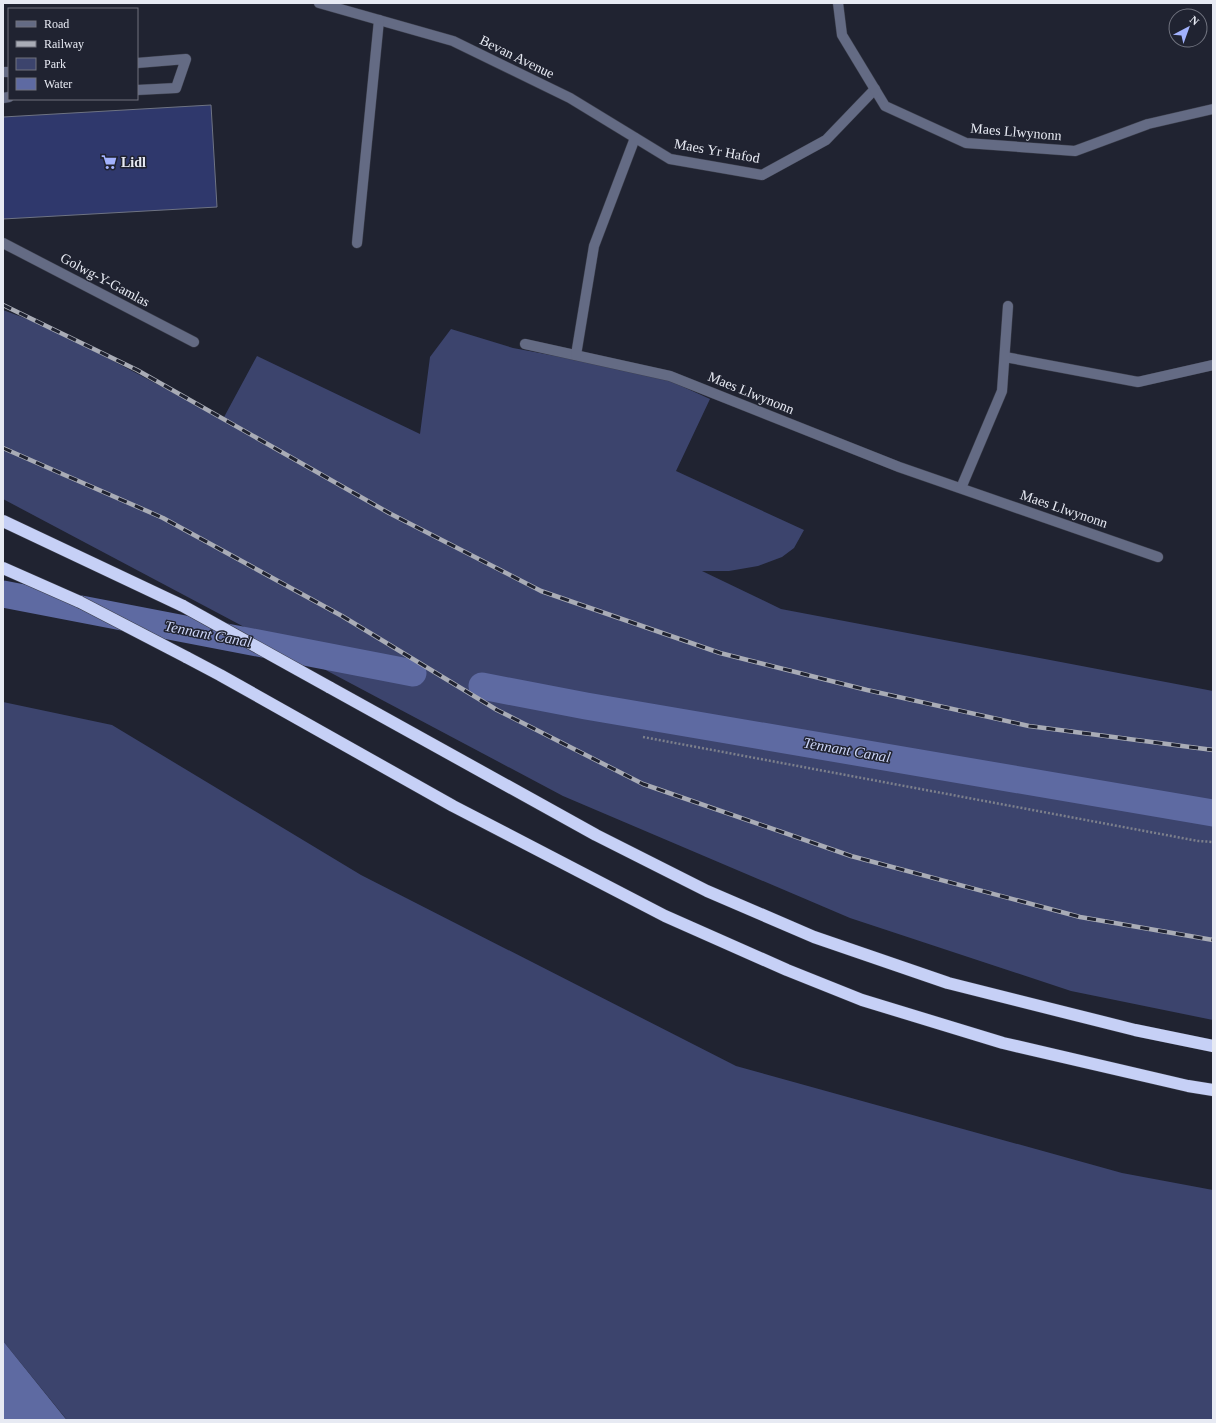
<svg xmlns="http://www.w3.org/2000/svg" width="1216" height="1423" font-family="Georgia,serif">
<rect width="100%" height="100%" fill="#202331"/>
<!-- green -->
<g fill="#3c446d">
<path d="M3,310L49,327L223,419L257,356L420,434L430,357L451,329L513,348L610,366L666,379L710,399L676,471L804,530L794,548L782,557L758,566L729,571H702L781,609L1213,691V1020L1071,991L850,918L563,796L3,499Z"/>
<path d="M3,702L112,725L361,875L736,1066L1122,1173L1213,1190V1420H67L3,1341Z"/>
</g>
<!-- water -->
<path fill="#5e6aa2" d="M3,1341L65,1418L67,1420H3Z"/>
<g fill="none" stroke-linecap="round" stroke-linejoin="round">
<!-- canal -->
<g stroke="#5e6aa2" stroke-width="27">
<path d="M3,594L413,673"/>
<path d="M482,686L586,706L1213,813"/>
</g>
</g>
<!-- building -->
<path fill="#2f386c" stroke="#6e7383" d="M211,105L217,207L3,219V117Z"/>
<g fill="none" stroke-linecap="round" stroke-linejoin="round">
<defs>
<g id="minor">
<path d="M319,3L453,41L570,98L670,159L762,175L826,140L875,89"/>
<path d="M838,3L842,35L885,106L966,143L1075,151L1148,124L1213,109"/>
<path d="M137,63L186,59L176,88L137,90"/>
<path d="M3,72H9"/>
<path d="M3,98L9,97"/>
<path d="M3,243L194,342"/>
<path d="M357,243L379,20"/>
<path d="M525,344L670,376L899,467L1158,557"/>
<path d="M576,355L594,246L635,138"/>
<path d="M1005,357L1138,382L1213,365"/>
<path d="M961,488L1002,391L1008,306"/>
</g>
<g id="highway">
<path d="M3,521L183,606"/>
<path d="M3,568L80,602"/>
<path d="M186,657L220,675L453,806L665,916L787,970L862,1000L1003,1043L1188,1086L1213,1090"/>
<path d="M329,687L596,835L707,891L814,937L948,983L1135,1030L1213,1046"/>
</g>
</defs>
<!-- minor casing -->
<use href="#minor" stroke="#3c3f4c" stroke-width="11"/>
<!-- highway casing -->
<use href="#highway" stroke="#3c3f4c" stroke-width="13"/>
<!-- path -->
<path stroke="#7d808c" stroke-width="2.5" stroke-dasharray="2 2" stroke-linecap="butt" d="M643,737L1198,841L1213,842"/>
<!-- minor -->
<use href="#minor" stroke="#646b84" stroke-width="10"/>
<!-- highway -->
<use href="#highway" stroke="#c6d0f6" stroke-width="12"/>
<defs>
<g id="rail">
<path d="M3,305L137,370L389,513L541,591L720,653L867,690L1029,726L1213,750"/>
<path d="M3,448L163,518L342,616L497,710L643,784L851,856L1080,917L1213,940"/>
</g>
</defs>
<!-- rail casing -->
<use href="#rail" stroke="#a9acb6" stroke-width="4.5"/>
<!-- rail -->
<use href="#rail" stroke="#202331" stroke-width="3" stroke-dasharray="9" stroke-linecap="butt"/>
<defs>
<g id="highway-bridge">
<path d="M80,602L186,657"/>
<path d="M183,606L329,687"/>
</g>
</defs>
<!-- highway-bridge casing -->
<use href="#highway-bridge" stroke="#3c3f4c" stroke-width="13" stroke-linecap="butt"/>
<!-- highway-bridge -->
<use href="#highway-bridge" stroke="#c6d0f6" stroke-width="12"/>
</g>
<!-- icons -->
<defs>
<symbol id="supermarket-bare" viewBox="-9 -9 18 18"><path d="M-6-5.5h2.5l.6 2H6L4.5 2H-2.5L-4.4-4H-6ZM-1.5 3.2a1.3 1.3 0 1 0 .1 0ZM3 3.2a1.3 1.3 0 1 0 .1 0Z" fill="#a2b2fd" stroke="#202331" stroke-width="2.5" paint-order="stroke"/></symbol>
</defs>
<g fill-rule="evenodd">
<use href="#supermarket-bare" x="98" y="151" width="22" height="22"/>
</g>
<g text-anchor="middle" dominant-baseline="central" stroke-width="3" stroke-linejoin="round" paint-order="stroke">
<!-- street labels -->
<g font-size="14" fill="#e7eaf3" stroke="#202331">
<text transform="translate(517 57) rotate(26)">Bevan Avenue</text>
<text transform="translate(1016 132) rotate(5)">Maes Llwynonn</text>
<text transform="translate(717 151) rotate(10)">Maes Yr Hafod</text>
<text transform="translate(105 280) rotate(28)">Golwg-Y-Gamlas</text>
<text transform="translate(751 393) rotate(22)">Maes Llwynonn</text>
<text transform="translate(1064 509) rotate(19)">Maes Llwynonn</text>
</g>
<!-- poi labels -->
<g font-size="14" font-weight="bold" fill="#e7eaf3" stroke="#202331" text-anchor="start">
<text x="121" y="162">Lidl</text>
</g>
<!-- water labels -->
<g font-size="15" font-style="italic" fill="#ccd5f7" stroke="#202331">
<text transform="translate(208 634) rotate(11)">Tennant Canal</text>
<text transform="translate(847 750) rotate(10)">Tennant Canal</text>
</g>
</g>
<!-- border -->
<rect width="1216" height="1423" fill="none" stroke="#e7eaf3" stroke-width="8"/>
<!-- legend -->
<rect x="8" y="8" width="130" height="92" fill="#202331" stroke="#70737f"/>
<rect x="16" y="21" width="20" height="6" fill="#646b84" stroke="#70737f"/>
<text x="44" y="28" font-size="12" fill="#e7eaf3">Road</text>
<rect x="16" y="41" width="20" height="6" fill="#a9acb6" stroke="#70737f"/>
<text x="44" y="48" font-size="12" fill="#e7eaf3">Railway</text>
<rect x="16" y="58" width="20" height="12" fill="#3c446d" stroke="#70737f"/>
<text x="44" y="68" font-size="12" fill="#e7eaf3">Park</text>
<rect x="16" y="78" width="20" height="12" fill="#5e6aa2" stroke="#70737f"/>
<text x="44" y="88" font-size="12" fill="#e7eaf3">Water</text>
<!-- north arrow -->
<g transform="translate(1188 28) rotate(41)"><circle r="19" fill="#202331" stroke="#70737f"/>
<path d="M0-3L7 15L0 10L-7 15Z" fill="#a2b2fd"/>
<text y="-6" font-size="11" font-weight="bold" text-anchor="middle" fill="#e7eaf3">N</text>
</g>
</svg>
